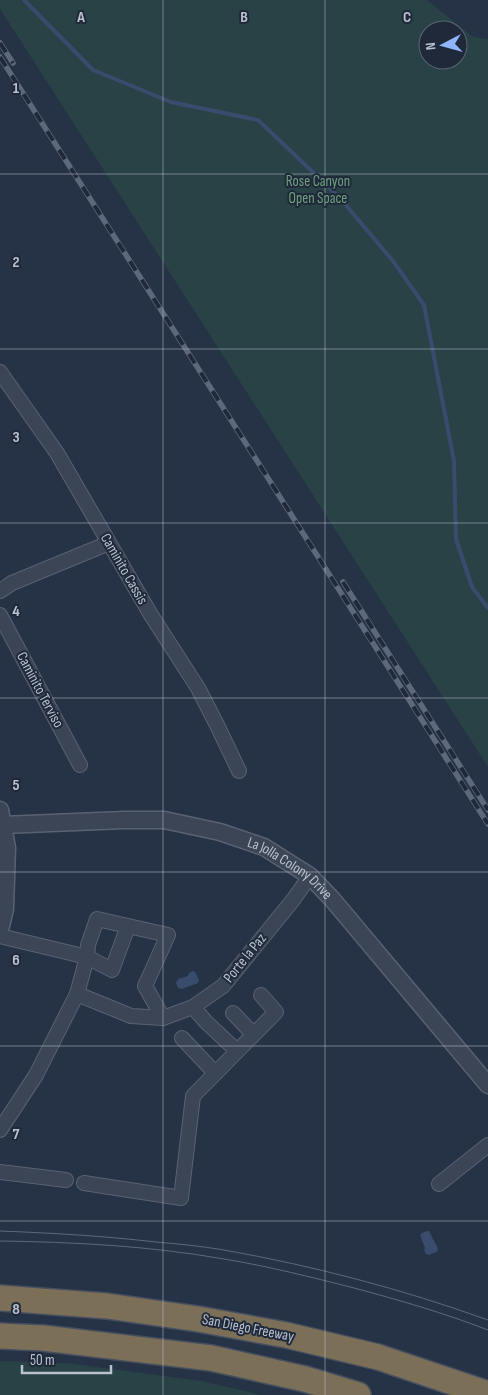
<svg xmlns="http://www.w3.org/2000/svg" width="488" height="1395" font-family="'Sofia Sans Condensed',sans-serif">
<rect width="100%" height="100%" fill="#263245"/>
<!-- green -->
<g fill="#284246" fill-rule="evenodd">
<path d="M0,0H427L473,37L488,39V767L0,9ZM428,30H458V60H428Z"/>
<path d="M0,1361L67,1363L202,1381L262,1395H0Z"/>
</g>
<!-- water -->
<g fill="#3a4c6d">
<path d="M193,971L195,972L199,980L198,983L182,989L178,988L176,983L178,979L188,976L189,973Z"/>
<path d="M427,1231H429C432,1238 435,1242 438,1249L437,1252L428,1255L426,1254L424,1250L425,1248L420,1235L422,1233Z"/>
</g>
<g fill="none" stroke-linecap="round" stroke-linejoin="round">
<!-- stream -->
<path stroke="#3a4c6d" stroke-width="4" d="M24,0L93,70L171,102L258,120L339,197L393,261L424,305L454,461L456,539L472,587L488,608"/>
<defs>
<g id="minor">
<path d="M0,372L57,453L151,615L198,688L217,725L239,771"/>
<path d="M0,591L12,583L109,543"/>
<path d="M0,615L80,765"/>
<path d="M128,926L112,970L87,957L88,945L97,919L168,935L145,986L163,1018"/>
<path d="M0,936L87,957L77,994L131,1016L163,1018L193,1007L223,986L293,900L310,876"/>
<path d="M193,1007L206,1022L237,1051"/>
<path d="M233,1013L253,1034"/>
<path d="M182,1038L215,1073"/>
<path d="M0,1130L36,1075L77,994"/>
<path d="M0,1172L66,1180"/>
<path d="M84,1183L181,1198L193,1096L276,1012L261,995"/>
<path d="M439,1184L488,1145"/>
</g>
<g id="tertiary">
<path d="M0,810L7,848L5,909L0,930"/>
<path id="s1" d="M3,825L124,820H164L220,832L264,847L310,876L332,899L488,1085"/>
</g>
<g id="motorway">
<path d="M0,1298L107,1306L198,1319L286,1335L378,1357L488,1394"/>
<path d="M0,1336L43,1338L211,1358L305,1379L358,1395"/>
</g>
</defs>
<!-- minor casing -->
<use href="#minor" stroke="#5a6272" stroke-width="16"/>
<!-- tertiary casing -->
<use href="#tertiary" stroke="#5a6272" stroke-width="19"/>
<!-- motorway casing -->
<use href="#motorway" stroke="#464f5f" stroke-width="28"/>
<!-- minor -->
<use href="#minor" stroke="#3b4555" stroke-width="14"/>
<!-- tertiary -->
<use href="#tertiary" stroke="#3b4555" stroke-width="16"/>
<!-- motorway -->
<use href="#motorway" stroke="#7b6f58" stroke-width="25"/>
<!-- tram -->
<g stroke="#5d687c" stroke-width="1">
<path d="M0,1231C52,1233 104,1236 156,1242C178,1244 201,1246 224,1250C314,1266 402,1289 488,1320"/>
<path d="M0,1241C74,1242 150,1246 224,1259C267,1266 311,1277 354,1288C399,1300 444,1313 488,1330"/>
</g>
<defs>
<g id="rail">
<path d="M0,43L13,63"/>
<path d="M0,57L488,824"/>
<path d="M343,582L488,810"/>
</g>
</defs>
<!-- rail casing -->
<use href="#rail" stroke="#5d687c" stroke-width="5.5"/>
<!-- rail -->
<use href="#rail" stroke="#1f293a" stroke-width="4" stroke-dasharray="11" stroke-linecap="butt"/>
</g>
<!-- grid -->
<path fill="none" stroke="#b9c0ce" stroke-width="1" stroke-opacity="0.55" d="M163,0V1395M325,0V1395M0,174H488M0,349H488M0,523H488M0,698H488M0,872H488M0,1046H488M0,1221H488"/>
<g text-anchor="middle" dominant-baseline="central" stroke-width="4" stroke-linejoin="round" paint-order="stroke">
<!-- park labels -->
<g font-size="15" fill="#6fa07c" stroke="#1f293a">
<text x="318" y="181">Rose Canyon<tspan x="318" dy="17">Open Space</tspan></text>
</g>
<!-- street labels -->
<g font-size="15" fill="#b9c0ce" stroke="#1f293a">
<text transform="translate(124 569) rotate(60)">Caminito Cassis</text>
<text transform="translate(40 690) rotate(62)">Caminito Terviso</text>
<text stroke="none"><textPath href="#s1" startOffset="298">La Jolla Colony Drive</textPath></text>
<text transform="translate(245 958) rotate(-51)">Porte la Paz</text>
<text transform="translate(248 1328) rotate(11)">San Diego Freeway</text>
</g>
</g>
<g font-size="16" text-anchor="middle" font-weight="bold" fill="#b9c0ce" stroke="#1f293a" stroke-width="4" stroke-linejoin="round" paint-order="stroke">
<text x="81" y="22">A</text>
<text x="244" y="22">B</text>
<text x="407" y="22">C</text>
<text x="16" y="93">1</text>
<text x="16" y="267">2</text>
<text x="16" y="442">3</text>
<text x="16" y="616">4</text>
<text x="16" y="790">5</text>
<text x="16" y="965">6</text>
<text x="16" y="1139">7</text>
<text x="16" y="1314">8</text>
</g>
<!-- north arrow -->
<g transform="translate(443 45) rotate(264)"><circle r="24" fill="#1f293a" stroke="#5d6575"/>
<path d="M0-4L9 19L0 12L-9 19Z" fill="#8fb5fd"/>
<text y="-8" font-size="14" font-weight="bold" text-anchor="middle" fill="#b9c0ce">N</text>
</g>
<!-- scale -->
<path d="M22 1365v8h89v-8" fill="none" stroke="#b9c0ce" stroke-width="2.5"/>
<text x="30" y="1365" font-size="15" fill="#b9c0ce" stroke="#1f293a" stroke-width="4" paint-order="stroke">50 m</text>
</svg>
